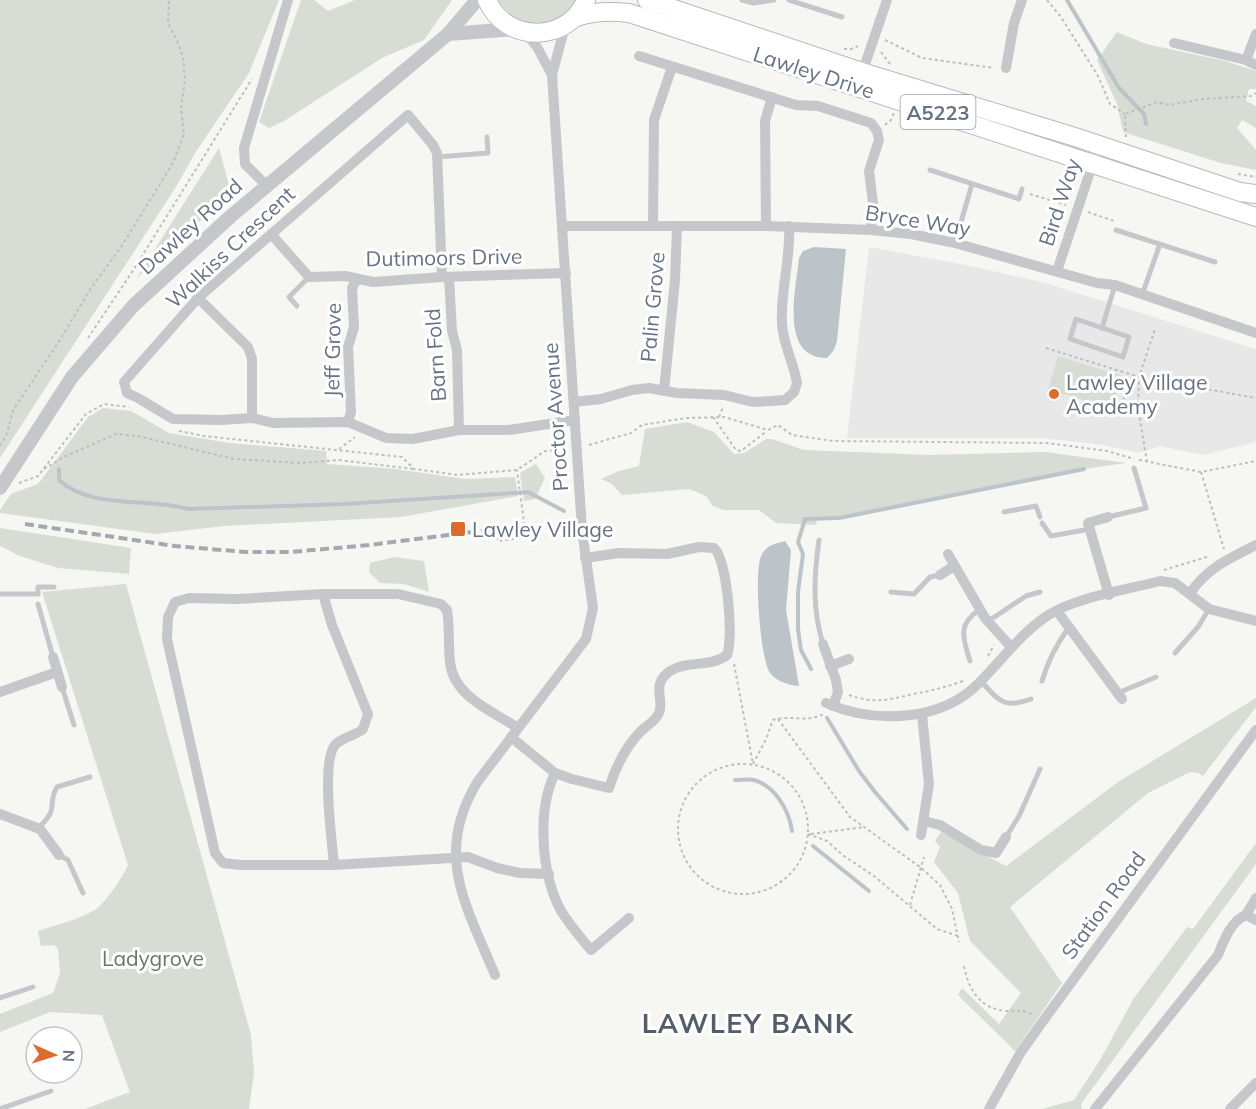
<svg xmlns="http://www.w3.org/2000/svg" width="1256" height="1109" font-family="Mulish,sans-serif">
<rect width="100%" height="100%" fill="#f6f6f3"/>
<!-- built -->
<path fill="#e7e8e7" d="M869,247L971,266L1045,283L1256,349V442L1203,455L1160,446L1139,453L1103,445L1041,438H847Z"/>
<!-- green -->
<g fill="#d7ddd4">
<path d="M0,0H279L249,73L195,153L176,187L0,458Z"/>
<path d="M301,0H314L328,11L355,0H452L424,40L382,58L284,121L269,128L259,122Z"/>
<path d="M498,0H577C573,5 569,11 564,15C541,32 512,23 498,0Z"/>
<path d="M1117,32L1146,44L1225,61L1256,71V89H1249L1246,101L1256,106V128L1242,120L1237,128L1256,150V170L1221,163L1123,132L1117,104L1097,60Z"/>
<path d="M219,148L230,189L218,205L136,279Z"/>
<path d="M1058,356L1122,376L1112,409L1048,389Z"/>
<path d="M103,408L131,411L169,433L230,443L326,451L327,464L396,469L465,479L515,477L518,496L401,517L224,526L155,534L0,513V510L11,494L38,484L88,417Z"/>
<path d="M687,422L714,432L734,454L744,453L766,439H772L804,450L929,455L1045,452L1126,463L1084,469L839,518L817,520L816,525L776,523L759,510H724L713,506L706,496L689,489L622,495L612,484L601,479L619,471L639,466L645,429Z"/>
<path d="M536,464L545,478L535,499L524,501L520,473Z"/>
<path d="M0,528L131,548L129,574L58,568L20,556L0,546Z"/>
<path d="M394,557L424,561L429,592L404,584L380,583L369,572L370,563Z"/>
<path d="M126,584L251,1035L254,1073L249,1109H85L130,1092L102,1015L50,1012L0,1032V1014L53,993L60,973L58,949L54,945L41,946L38,931C57,925 77,920 95,910C105,903 123,877 128,865L42,592Z"/>
<path d="M1256,698V707L1203,776L1198,773L1190,772L1148,793L1010,907L1062,983L1015,1051L958,995L962,988L999,1024L1021,993L970,941L958,893L934,862L940,847L935,841L941,832L1006,866L1118,782Z"/>
<path d="M1256,843V864L1081,1104L1082,1109H1042L1074,1100L1100,1060L1134,998L1187,927L1193,929Z"/>
</g>
<!-- water -->
<g fill="#bcc4ca">
<path d="M814,247L846,249L837,341L834,350L827,358C779,359 796,288 799,258L803,251Z"/>
<path d="M785,541L791,550L786,610L799,686C790,686 776,681 770,673C760,658 753,569 762,554C768,544 775,544 785,541Z"/>
</g>
<g fill="none" stroke-linecap="round" stroke-linejoin="round">
<!-- stream -->
<g stroke="#bcc4ca" stroke-width="4">
<path d="M1067,0L1119,88L1144,114L1146,124"/>
<path d="M59,469V480C92,510 147,497 188,509L344,504L528,492L564,511"/>
<path d="M811,669L801,650L798,629V592L803,554L798,542L805,519L839,518L1084,469"/>
<path d="M827,718L859,771L875,792L907,829"/>
<path d="M735,780C741,780 748,779 754,780C775,786 789,810 792,831"/>
<path d="M813,846L869,891"/>
</g>
<defs>
<g id="primary">
<path d="M487,0C505,43 568,44 586,0"/>
<path d="M647,0L862,72L1075,137L1240,192L1256,194"/>
<path d="M574,18C594,11 609,11 629,13L1256,217"/>
</g>
</defs>
<!-- primary casing -->
<use href="#primary" stroke="#b5b9bd" stroke-width="20"/>
<!-- path -->
<g stroke="#bcbec0" stroke-width="2" stroke-dasharray="3 3" stroke-linecap="butt">
<path d="M1047,0L1061,17L1098,76L1110,104L1125,114"/>
<path d="M885,40L922,58L994,68"/>
<path d="M844,49H851L858,46"/>
<path d="M881,52L890,64"/>
<path d="M885,125L891,120L894,113"/>
<path d="M1126,137L1125,114L1157,102L1169,105L1203,99L1251,96L1256,93"/>
<path d="M1238,174L1256,177"/>
<path d="M1030,194L1066,205"/>
<path d="M1088,212L1114,221"/>
<path d="M88,338L134,269L252,79"/>
<path d="M1046,348L1139,377L1256,398"/>
<path d="M1111,409L1110,410L1118,412L1120,410L1130,381L1136,376"/>
<path d="M713,417L736,450L741,451L767,431"/>
<path d="M719,417L723,407"/>
<path d="M179,431L204,436L402,457L414,469L458,475L517,470L545,451L565,450"/>
<path d="M558,432L559,450"/>
<path d="M589,445L631,433L642,425L686,418L724,417L768,430L778,425L792,435L833,441L1047,443L1107,451L1134,459"/>
<path d="M0,446L7,433L13,410L60,340L89,291L121,247L173,163L184,134L181,107L185,80L183,57L176,38L168,23L169,0"/>
<path d="M339,449L355,437"/>
<path d="M1139,460L1201,472L1256,461"/>
<path d="M1147,462L1138,407L1139,377L1155,329"/>
<path d="M44,469L64,457L116,434L138,436L234,459L301,463L338,460L414,469"/>
<path d="M1201,472L1224,549"/>
<path d="M19,483L38,476L86,414L104,404L129,407"/>
<path d="M496,537L498,541L522,538L525,529L517,470"/>
<path d="M1164,570L1210,556"/>
<path d="M988,656L994,645"/>
<path d="M734,664L753,764"/>
<path d="M849,695C875,704 888,700 913,694C931,691 946,687 963,681"/>
<path d="M778,719L850,817L920,867L940,885L952,909L959,942"/>
<path d="M753,764L766,739L773,720C792,714 806,724 825,713"/>
<circle cx="743" cy="829" r="65"/>
<path d="M808,834L827,841L844,856L874,876L937,929L958,936"/>
<path d="M811,834L865,827"/>
<path d="M910,905L924,857"/>
<path d="M964,966C969,989 978,1008 1006,1011C1017,1011 1022,1009 1033,1015"/>
</g>
<!-- service -->
<g stroke="#c5c7cb" stroke-width="5">
<path d="M742,0L753,3L774,0"/>
<path d="M789,0L842,17"/>
<path d="M437,157L488,153L487,137"/>
<path d="M930,170L1019,199L1022,189"/>
<path d="M1116,230L1215,262"/>
<path d="M955,243L972,184"/>
<path d="M1142,295L1160,244"/>
<path d="M297,306L289,297L309,277"/>
<path d="M1076,319L1129,337L1123,357L1070,339Z"/>
<path d="M1102,328L1115,285"/>
<path d="M1004,512L1036,506L1040,517"/>
<path d="M1108,517L1146,508L1134,468"/>
<path d="M1042,523L1051,536L1090,529"/>
<path d="M819,540C814,576 812,609 823,644"/>
<path d="M891,592L914,594L930,577L940,575"/>
<path d="M0,594H38V587H54"/>
<path d="M38,604L53,657"/>
<path d="M987,622L1026,596L1040,592"/>
<path d="M1175,653L1198,627L1209,609"/>
<path d="M970,661C963,638 957,625 979,610"/>
<path d="M981,681C999,701 1004,709 1031,699"/>
<path d="M1042,681C1048,660 1056,645 1069,627"/>
<path d="M62,687L74,725"/>
<path d="M1118,693L1156,677"/>
<path d="M38,828C61,807 46,806 57,787L90,777"/>
<path d="M1006,837L1019,816L1040,769"/>
<path d="M59,855L68,860L83,893"/>
<path d="M0,998L33,987"/>
<path d="M0,1109L51,1091"/>
</g>
<!-- minor -->
<g stroke="#c5c7cb" stroke-width="10">
<path d="M525,32L537,47L552,75"/>
<path d="M1174,43L1246,60L1256,65"/>
<path d="M639,56L796,105L818,106L871,123L877,131L879,140L869,171L873,203L871,230"/>
<path d="M1246,60L1256,34"/>
<path d="M1006,68L1014,23L1022,0"/>
<path d="M861,76L887,0"/>
<path d="M267,186L245,164L244,148L288,0"/>
<path d="M562,226H766L871,230L911,234L955,243L1097,283L1115,285L1256,333"/>
<path d="M653,226L654,120L672,67"/>
<path d="M766,226L765,121L772,97"/>
<path d="M271,234L309,277L345,276L373,282L442,277L566,273"/>
<path d="M1057,271L1099,145"/>
<path d="M442,277L437,153L433,145L408,115L198,298L124,382L127,393L138,398L173,419L221,420L252,418L273,423L348,422L386,438L413,439L459,430H509L575,420"/>
<path d="M449,277L452,331L457,350L459,430"/>
<path d="M198,298L248,347L252,359V418"/>
<path d="M664,391L675,280L677,227"/>
<path d="M574,402L601,399L632,390L649,388L677,393L724,395L753,402L771,401L785,400L794,392L797,383C794,363 783,345 782,324C780,291 791,259 789,226"/>
<path d="M348,422L351,412L348,347L354,327L352,288L357,279"/>
<path d="M1108,517L1088,523L1109,595"/>
<path d="M948,554L985,618L1011,647"/>
<path d="M940,575L954,566"/>
<path d="M1190,593C1209,567 1228,559 1256,545"/>
<path d="M323,594L332,625L368,714L363,729C355,736 342,737 335,745C321,763 332,840 334,865"/>
<path d="M1057,611L1122,699"/>
<path d="M823,644L836,680L838,692L833,706"/>
<path d="M53,657L62,687"/>
<path d="M830,666L849,659"/>
<path d="M0,692L57,672"/>
<path d="M826,703C874,724 941,722 979,683C1002,660 1020,634 1047,616C1075,597 1127,590 1160,581L1175,583L1209,609L1256,621"/>
<path d="M518,728C492,711 453,696 450,662C448,644 450,627 447,610L441,604L398,594H323L237,599L189,598L175,602L168,617L167,639L215,853L223,863L240,865H334L468,857L497,868L520,873L549,874"/>
<path d="M511,737L555,773L572,779L609,788C615,769 625,748 640,732C646,726 656,721 659,713C665,700 650,685 670,671C687,660 710,668 727,655C734,638 727,559 714,548L699,547L667,554L619,553L585,558"/>
<path d="M555,773C537,810 541,872 560,909C568,923 580,937 591,950L629,918"/>
<path d="M0,814L40,829L59,855"/>
<path d="M924,821L940,825L981,850L996,853L1006,837"/>
<path d="M921,835L929,784L922,715"/>
<path d="M1246,915L1256,898"/>
<path d="M495,975C466,905 433,854 478,781L586,639L593,608L582,530L552,75L565,26"/>
<path d="M989,1109L1021,1052L1043,1021L1256,730"/>
<path d="M1095,1109L1218,955C1224,940 1231,921 1246,915L1256,920"/>
<path d="M1230,1109L1256,1083"/>
</g>
<!-- tertiary -->
<g stroke="#c5c7cb" stroke-width="14">
<path d="M448,34L515,29"/>
<path d="M0,488L72,377L133,306L231,216L448,34L477,0"/>
</g>
<!-- primary -->
<use href="#primary" stroke="#fff" stroke-width="18"/>
<!-- rail -->
<path stroke="#a5a9af" stroke-width="4" stroke-dasharray="9 4.5" stroke-linecap="butt" d="M25,524L175,546L246,552H291L369,545L512,527"/>
</g>
<!-- markers -->
<g fill="#dc6b2e" stroke="#fff" stroke-width="2">
<circle cx="1054" cy="394" r="6"/>
<rect x="450" y="521" width="16" height="16" rx="3"/>
</g>
<g text-anchor="middle" dominant-baseline="central" stroke-width="6" stroke-linejoin="round" paint-order="stroke">
<!-- shield labels -->
<rect fill="#fff" stroke="#959da8" stroke-width="1.5" x="900.5" y="95" width="75" height="34" rx="4.5"/>
<g font-size="20" font-weight="bold" fill="#677383">
<text x="938" y="112">A5223</text>
</g>
<!-- street labels -->
<g font-size="21" fill="#677383" stroke="#fff">
<text transform="translate(814 72) rotate(18)">Lawley Drive</text>
<text transform="translate(1059 202) rotate(-72)">Bird Way</text>
<text transform="translate(918 220) rotate(9)">Bryce Way</text>
<text transform="translate(190 226) rotate(-42)">Dawley Road</text>
<text transform="translate(230 247) rotate(-43)">Walkiss Crescent</text>
<text transform="translate(444 257) rotate(-1)">Dutimoors Drive</text>
<text transform="translate(652 307) rotate(-85)">Palin Grove</text>
<text transform="translate(332 350) rotate(-89)">Jeff Grove</text>
<text transform="translate(435 355) rotate(-94)">Barn Fold</text>
<text transform="translate(555 417) rotate(-94)">Proctor Avenue</text>
<text transform="translate(1103 905) rotate(-54)">Station Road</text>
</g>
<!-- poi labels -->
<g font-size="21" fill="#677383" stroke="#fff" text-anchor="start">
<text x="1066" y="382">Lawley Village<tspan x="1066" dy="24">Academy</tspan></text>
<text x="472" y="529">Lawley Village</text>
</g>
<!-- park labels -->
<g font-size="21" fill="#677a65" stroke="#fff">
<text x="153" y="958">Ladygrove</text>
</g>
<!-- district labels -->
<g font-size="27" font-weight="bold" letter-spacing="1.5" fill="#545d68" stroke="#fff">
<text x="748" y="1023">LAWLEY BANK</text>
</g>
</g>
<!-- north arrow -->
<g transform="translate(54 1055) rotate(93)"><circle r="28" fill="#ffffff" stroke="#c2c7cd" stroke-width="1.5"/>
<path d="M0-4.5L10 22L0 15L-10 22Z" fill="#dc6b2e"/>
<text y="-9" font-size="16" font-weight="bold" text-anchor="middle" fill="#677383">N</text>
</g>
</svg>
